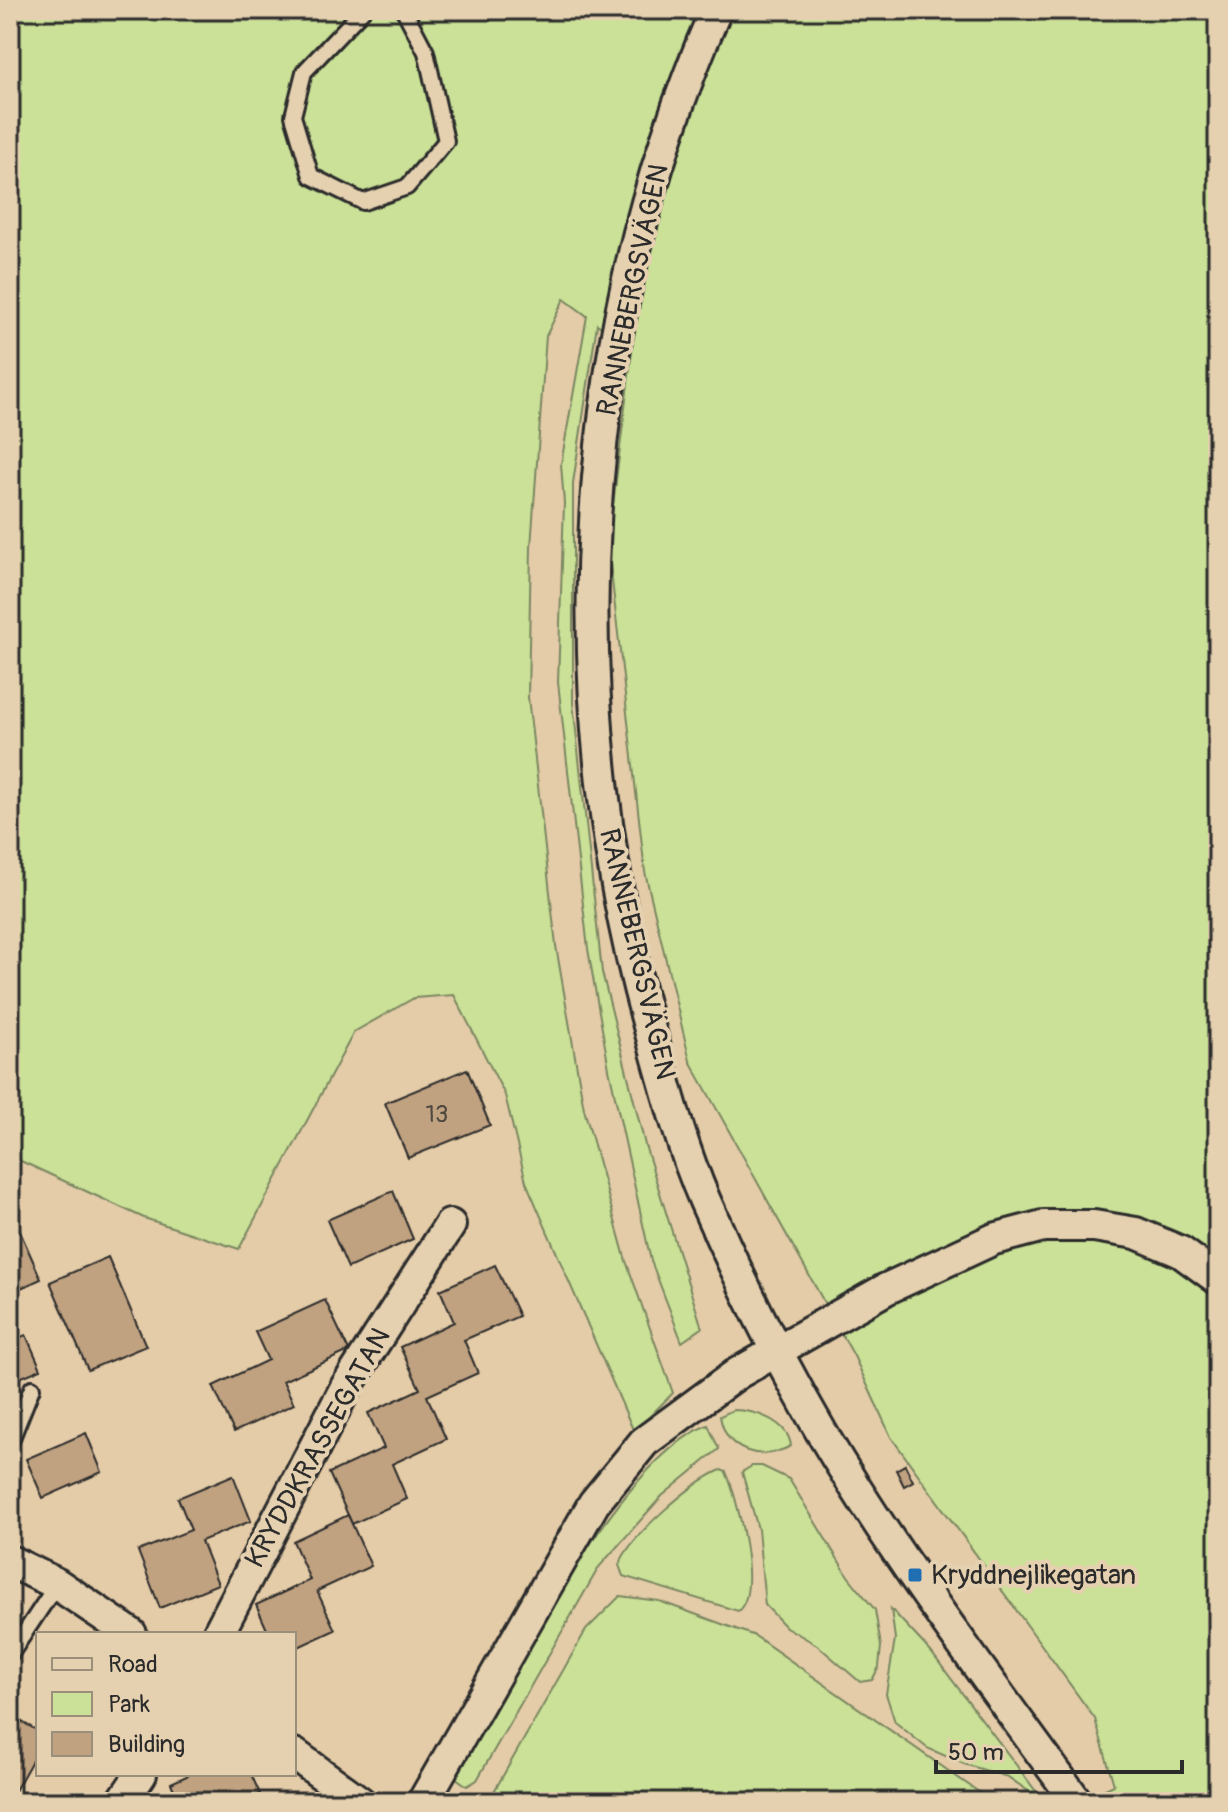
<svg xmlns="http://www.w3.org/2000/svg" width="1228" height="1812" font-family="Pangolin,sans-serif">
<rect width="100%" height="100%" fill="#e5cca8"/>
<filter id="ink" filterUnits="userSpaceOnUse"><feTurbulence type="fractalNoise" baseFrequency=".0125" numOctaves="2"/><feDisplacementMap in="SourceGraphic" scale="16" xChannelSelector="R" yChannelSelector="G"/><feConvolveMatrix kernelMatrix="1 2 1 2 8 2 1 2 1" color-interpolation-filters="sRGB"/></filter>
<g filter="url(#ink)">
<!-- green -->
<g fill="#cae197" stroke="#7a8661" stroke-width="2">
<path d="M10,10H1218V1802H1077L1114,1785L1095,1719L891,1437L854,1356L690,1061L645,872L608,545L632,351L597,324L573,483V703L602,972L645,1145L702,1328L682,1342L651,1261L609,1069L588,949L558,682L564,503L561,464L587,316L564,299L546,336L531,547L528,697L556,946L584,1109L626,1261L673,1393L634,1432L526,1182L505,1095L454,995L414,998L354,1032L239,1249L144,1218L10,1156Z"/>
<path d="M733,1410C755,1410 788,1421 791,1446C760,1462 726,1452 720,1416Z"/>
<path d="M708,1425L719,1449L662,1496L599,1567L477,1780L467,1786L455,1777C506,1688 615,1462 708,1425Z"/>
<path d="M752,1466H762L789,1479L848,1576L875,1610L881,1646L879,1667L872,1680L860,1682L817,1645L786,1627L765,1605L758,1529L742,1472Z"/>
<path d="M721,1470L726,1472C737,1496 762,1592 738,1611L623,1576L619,1565C631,1535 691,1483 721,1470Z"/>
<path d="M620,1596L659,1601L755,1636L993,1802H488L586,1630Z"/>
<path d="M891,1609L931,1652L1044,1802L1008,1777L964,1764L927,1748L895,1722L886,1694L895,1639Z"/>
</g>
<!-- building -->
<g fill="#c0a281" stroke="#2b2b2b" stroke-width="2">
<path d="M467,1069L490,1125L408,1158L385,1103Z"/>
<path d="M393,1191L413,1239L348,1268L327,1220Z"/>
<path d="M10,1209L41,1279L10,1293Z"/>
<path d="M108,1257L146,1346L88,1370L50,1282Z"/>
<path d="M495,1265L519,1316L464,1340L478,1373L427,1396L446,1439L392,1464L407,1499L352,1524L329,1473L384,1448L368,1413L420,1389L400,1347L454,1322L440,1290Z"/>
<path d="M325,1300L349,1351L283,1381L294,1404L234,1432L213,1386L268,1360L255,1332Z"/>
<path d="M26,1335L41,1369L10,1382V1341Z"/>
<path d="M86,1433L102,1472L43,1498L26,1459Z"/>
<path d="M905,1465L913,1481L904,1486L896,1470Z"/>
<path d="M233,1475L251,1521L201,1541L218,1584L160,1608L138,1551L191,1530L178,1498Z"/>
<path d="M348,1515L371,1566L317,1591L335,1630L294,1649V1634H269L256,1605L310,1580L293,1541Z"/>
<path d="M10,1715L38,1731V1750L12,1796Z"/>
<path d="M191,1774H251L260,1794L241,1802H179L171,1783Z"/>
</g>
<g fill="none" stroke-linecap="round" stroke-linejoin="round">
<defs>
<g id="lane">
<path d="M363,10L304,72L293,116L311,176L363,202L407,187L446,141L426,52L404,10"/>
<path d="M10,1443L32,1388"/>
<path d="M10,1655L57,1584"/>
</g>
<g id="street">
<path d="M716,10C576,328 557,692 649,1026C665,1084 681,1146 705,1201C740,1281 779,1360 823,1435C899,1563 990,1682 1077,1802"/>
<path d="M10,1561L57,1584L131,1634"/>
<path d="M218,1634L346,1387L450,1225"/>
<path d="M294,1754L360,1802"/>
<path d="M122,1802L141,1774"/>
<path d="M423,1802L594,1503L644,1442L738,1373L886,1289L994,1239L1043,1226H1094L1136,1233L1181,1252L1218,1279"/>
</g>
</defs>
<!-- lane casing -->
<use href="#lane" stroke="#2b2b2b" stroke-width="20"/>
<!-- street casing -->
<use href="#street" stroke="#2b2b2b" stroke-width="36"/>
<!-- lane -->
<use href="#lane" stroke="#e5d1b0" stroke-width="14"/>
<!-- street -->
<use href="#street" stroke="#e5d1b0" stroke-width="30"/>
</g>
</g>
<!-- markers -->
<rect fill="#1f6fb2" stroke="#e5d1b0" stroke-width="3" x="907" y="1567" width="16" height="16" rx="4"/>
<g text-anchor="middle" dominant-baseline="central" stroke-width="8" stroke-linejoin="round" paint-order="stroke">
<!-- number labels -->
<g font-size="24" fill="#504940">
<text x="437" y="1114">13</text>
</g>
<!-- street labels -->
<g font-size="28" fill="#2b2b2b" stroke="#e5d1b0">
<text transform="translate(633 290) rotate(-78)">RANNEBERGSVÄGEN</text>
<text transform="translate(637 954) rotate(77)">RANNEBERGSVÄGEN</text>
<text transform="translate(318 1448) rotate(-61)">KRYDDKRASSEGATAN</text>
</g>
<!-- poi labels -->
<g font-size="28" fill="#2b2b2b" stroke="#e5d1b0" text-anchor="start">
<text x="931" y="1575">Kryddnejlikegatan</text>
</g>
</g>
<!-- margin -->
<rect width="1228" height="1812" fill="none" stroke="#e5d1b0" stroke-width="40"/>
<rect x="20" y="20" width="1188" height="1772" fill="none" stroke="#2b2b2b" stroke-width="3" filter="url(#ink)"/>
<!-- legend -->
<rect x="36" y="1632" width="260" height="144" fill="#e5d1b0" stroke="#9b8f7b" stroke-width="2"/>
<rect x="52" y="1658" width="40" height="12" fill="#e5d1b0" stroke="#9b8f7b" stroke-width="2"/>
<text x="108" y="1672" font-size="24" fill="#2b2b2b">Road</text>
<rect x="52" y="1692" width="40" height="24" fill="#cae197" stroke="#9b8f7b" stroke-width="2"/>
<text x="108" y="1712" font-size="24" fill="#2b2b2b">Park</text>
<rect x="52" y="1732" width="40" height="24" fill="#c0a281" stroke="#9b8f7b" stroke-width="2"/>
<text x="108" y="1752" font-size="24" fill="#2b2b2b">Building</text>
<!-- scale -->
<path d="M936 1760v12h246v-12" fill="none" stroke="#2b2b2b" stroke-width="4"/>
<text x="948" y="1760" font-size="24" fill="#2b2b2b" stroke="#e5d1b0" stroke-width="6" paint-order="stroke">50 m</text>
</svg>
